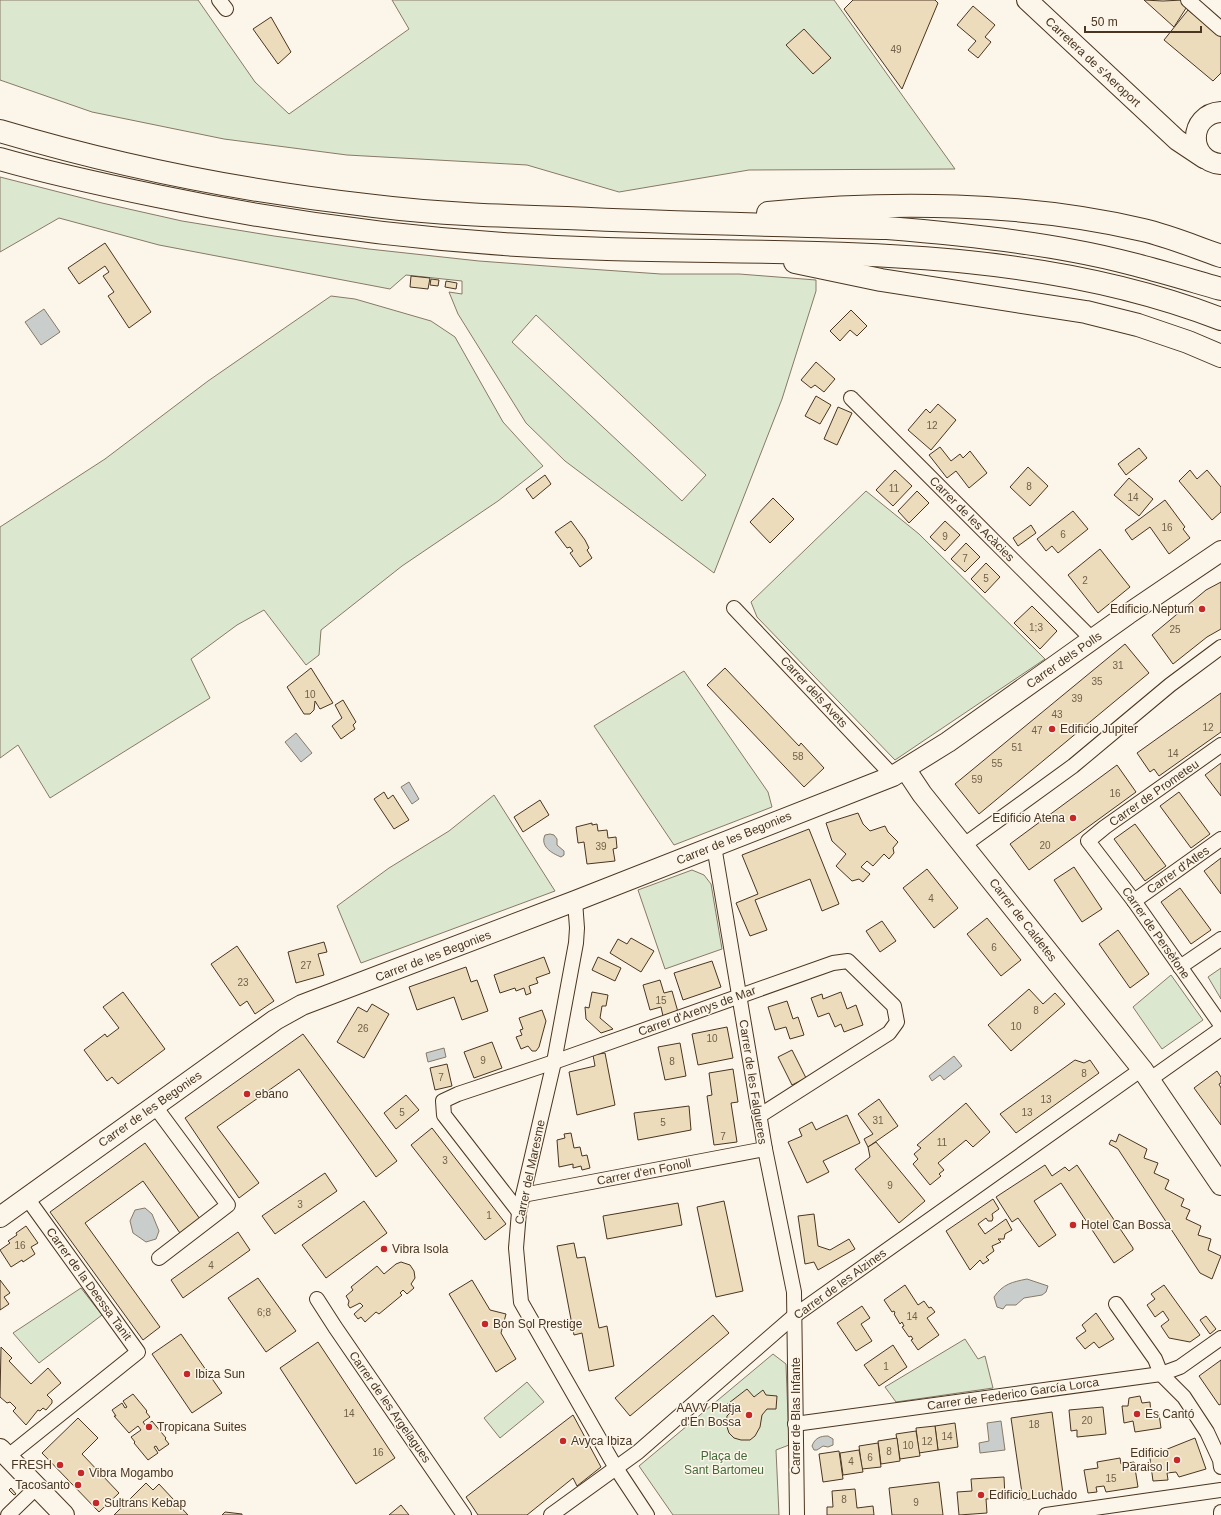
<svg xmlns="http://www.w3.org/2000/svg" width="1221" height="1515" font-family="Arial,sans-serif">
<rect width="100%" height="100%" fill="#fbf6e9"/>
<!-- green -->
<g fill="#dce7d0" stroke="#887966" fill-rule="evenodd">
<path d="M0,0H198L255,82L289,114L409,29L392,0H834L955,169L749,170L619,192L527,165L347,155L224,139L92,112L0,80Z"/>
<path d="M0,177L102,203L182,221L274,236L369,249L479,261L560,267L661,274H739L816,280V291L782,399L714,573L565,461L526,423L458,314L449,292L462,294V281L406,275L390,289L159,245L59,218L0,252ZM536,315L706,475L682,501L512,342Z"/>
<path d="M331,296L355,299L431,321L455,337L503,422L543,466L498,501L402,566L321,630L319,655L306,665L264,610L237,625L191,659L210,698L50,798L18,745L0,758V527L105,459L208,381Z"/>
<path d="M866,491L919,534L1045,659L895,760L757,617L751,602Z"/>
<path d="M684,671L768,792L772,807L674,845L594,726Z"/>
<path d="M494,795L555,891L361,963L337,906L389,868L449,831Z"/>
<path d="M692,870L704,875L711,884L722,949L665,969L638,890Z"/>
<path d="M1221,968V999L1208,977Z"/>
<path d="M1171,975L1203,1020L1162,1049L1133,1007Z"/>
<path d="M81,1288L102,1315L39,1363L13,1333Z"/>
<path d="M965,1339L978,1359L985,1356L993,1388L896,1402L885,1387Z"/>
<path d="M773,1354L786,1364L789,1445L776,1450L779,1515H673L639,1466Z"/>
<path d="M527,1382L544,1402L500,1438L484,1418Z"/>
</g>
<!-- water -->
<g fill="#c9cecd" stroke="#887966">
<path d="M44,309L60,332L41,345L25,322Z"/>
<path d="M296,733L312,753L301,762L285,742Z"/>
<path d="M409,782L419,799L412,804L401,787Z"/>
<path d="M550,834L554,835L557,839V845L564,851V855L561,857C551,853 540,846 545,835Z"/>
<path d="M444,1048L446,1057L428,1062L426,1053Z"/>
<path d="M954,1056L962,1066L944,1080L940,1075L932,1081L929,1076Z"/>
<path d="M145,1208L152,1214L159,1231L156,1239L146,1242L133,1233L130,1221L135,1210Z"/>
<path d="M1027,1279L1048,1286L1046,1292L1042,1295L1024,1298L1016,1305H1006L1003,1309L997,1307L994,1297C1003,1284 1012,1282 1027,1279Z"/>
<path d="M1001,1421L1005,1450L980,1453L979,1443L989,1441L987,1423Z"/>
<path d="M828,1436L833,1439V1445L828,1447L823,1446L817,1450H814L812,1446C815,1438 820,1436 828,1436Z"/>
</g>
<!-- building -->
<g fill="#ecdcbc" stroke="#4a3520">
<path d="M853,0H935L938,3L902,89L844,9Z"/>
<path d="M1144,0L1163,1L1183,0L1188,5L1174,27Z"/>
<path d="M973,6L995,25L985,37L991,42L978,58L968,50L976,41L957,25Z"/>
<path d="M1188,10L1221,36V73L1213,81L1164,40Z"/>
<path d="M271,17L291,52L278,64L253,29Z"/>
<path d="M804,29L831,58L813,74L786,45Z"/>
<path d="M105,243L151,312L129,328L108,296L114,292L103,276L109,272L105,266L79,284L68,268Z"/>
<path d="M411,276L430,278L428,289L410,287Z"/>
<path d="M431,279L439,280L438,286L430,285Z"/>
<path d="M446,281L457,283L456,289L445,287Z"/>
<path d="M851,310L867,326L857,336L850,330L840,341L830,331Z"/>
<path d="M816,362L835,379L824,392L815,385L811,388L801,380Z"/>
<path d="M816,396L831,405L820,424L805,416Z"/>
<path d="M938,404L956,420L931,450L908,430L926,409L930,413Z"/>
<path d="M838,407L852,413L837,445L824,439Z"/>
<path d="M940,447L951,461L960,454L963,458L970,451L987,473L969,488L956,471L947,478L929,455Z"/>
<path d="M1139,448L1147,458L1126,475L1118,464Z"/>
<path d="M1028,467L1048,486L1030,506L1010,487Z"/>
<path d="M895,470L912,486L893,506L876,490Z"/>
<path d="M1190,470L1197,479L1207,470L1221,487V512L1212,520L1179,481Z"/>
<path d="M545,475L551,484L533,499L526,489Z"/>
<path d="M1129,478L1153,499L1139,516L1114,495Z"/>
<path d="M917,491L929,503L909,523L898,511Z"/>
<path d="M773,498L794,519L770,543L750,522Z"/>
<path d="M1165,500L1185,527L1183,529L1190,538L1169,554L1150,527L1132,540L1125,530Z"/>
<path d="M1073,511L1088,529L1058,553L1052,546L1046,551L1037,539Z"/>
<path d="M571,521L585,540L589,548L587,550L592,558L580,567L570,553L573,551L570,547L567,548L555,532Z"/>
<path d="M945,521L960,535L945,551L930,537Z"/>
<path d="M1031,525L1036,533L1018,546L1013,538Z"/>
<path d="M966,543L980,557L965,572L951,559Z"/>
<path d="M1100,549L1130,587L1098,613L1068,575Z"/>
<path d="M986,563L1000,577L985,593L971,579Z"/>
<path d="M1221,582V629L1207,637L1173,664L1152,635L1206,590Z"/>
<path d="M1032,606L1057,631L1040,649L1014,623Z"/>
<path d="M1125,644L1149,673L979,814L955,784Z"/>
<path d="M311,668L333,703L320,709L315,701L314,710L310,714H304L287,687Z"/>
<path d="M725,668L799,746L801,743L824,768L804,787L707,685Z"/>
<path d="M1221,693V732L1159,776L1154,769L1150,772L1137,753Z"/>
<path d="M343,700L356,722L353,725L355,729L341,739L332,726L342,718L335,705Z"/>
<path d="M1221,763V796L1205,775Z"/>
<path d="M1117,765L1136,792L1029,870L1010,844Z"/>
<path d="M384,792L388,799L393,795L409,820L394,829L374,799Z"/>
<path d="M1179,792L1210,834L1191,848L1160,806Z"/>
<path d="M540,800L549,815L523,832L514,817Z"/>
<path d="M858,813L863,824L870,831L885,826L888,832L898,842L893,848L894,853L889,859L884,854L873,866L867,861L861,867L870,874L863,882L859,879L852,881L836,866L846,854L832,841L826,823Z"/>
<path d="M592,823V825L597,824L598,831L607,830L608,838L616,837L617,848L613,849L615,861L587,864L584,842L578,843L576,827Z"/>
<path d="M1135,824L1166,866L1145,881L1114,839Z"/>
<path d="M809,829L839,904L822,911L810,879L755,900L767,930L750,936L736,903L758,894L742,855Z"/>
<path d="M1221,858V894L1204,871Z"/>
<path d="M1074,867L1102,909L1082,922L1054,880Z"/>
<path d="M927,869L958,908L934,928L903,888Z"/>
<path d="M1180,888L1211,930L1191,944L1161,902Z"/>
<path d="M987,918L1021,960L1001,976L967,934Z"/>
<path d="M882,921L896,941L880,952L866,931Z"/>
<path d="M1118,930L1149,974L1130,988L1099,944Z"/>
<path d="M631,938L654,951L641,972L610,953L618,939L627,944Z"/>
<path d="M324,942L327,952L318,954L324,975L296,983L288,952Z"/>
<path d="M237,946L274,1001L255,1014L247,1001L240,1006L211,964Z"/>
<path d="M544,957L550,973L536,978L538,983L529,986L531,993L526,995L524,988L516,991L515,988L500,993L494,975Z"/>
<path d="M598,957L621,968L615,981L592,970Z"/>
<path d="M712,961L721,987L683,1000L674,973Z"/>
<path d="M466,967L471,982L477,980L488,1011L462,1020L454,997L417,1010L409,987Z"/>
<path d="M660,980L664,993L672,991L678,1012L663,1016L661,1007L650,1010L643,985Z"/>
<path d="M1029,989L1043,1004L1055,993L1065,1004L1011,1051L988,1025Z"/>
<path d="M123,992L165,1049L118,1084L112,1077L107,1081L84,1050L105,1034L107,1037L119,1028L103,1007Z"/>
<path d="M592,992L608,995L606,1006H602L600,1018L613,1029L601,1033L586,1019L585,1007L589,1008Z"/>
<path d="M841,992L847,1009L856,1005L863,1025L844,1032L841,1024L835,1027L829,1013L818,1017L811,998L822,994L823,999Z"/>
<path d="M787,1001L793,1019L798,1017L804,1035L790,1039L786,1027L775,1030L768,1007Z"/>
<path d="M372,1004L389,1014L364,1058L337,1042L358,1007L367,1012Z"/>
<path d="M542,1010L546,1021L539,1047L536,1051H532L528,1046L521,1049L516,1037L522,1035L520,1030L523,1029L519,1018Z"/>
<path d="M727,1027L733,1058L698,1065L692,1034Z"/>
<path d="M303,1034L397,1161L376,1177L299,1069L217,1127L259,1183L239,1198L185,1118Z"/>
<path d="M492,1042L502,1068L474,1078L464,1052Z"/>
<path d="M680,1043L686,1076L665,1080L658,1047Z"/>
<path d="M792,1050L806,1078L792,1085L778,1057Z"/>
<path d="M605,1053L615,1105L577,1115L569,1072L595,1066L593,1055Z"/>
<path d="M1075,1060L1084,1063L1090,1060L1099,1073L1016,1133L1000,1114Z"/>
<path d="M447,1064L452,1086L435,1090L430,1068Z"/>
<path d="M733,1069L738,1102L731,1103L737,1142L714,1145L707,1096L712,1095L709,1073Z"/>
<path d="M1217,1071L1221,1077V1083L1219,1084L1221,1088V1125L1194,1088Z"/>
<path d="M406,1095L419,1110L396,1129L384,1113Z"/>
<path d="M879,1099L898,1126L868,1147L864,1139L873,1134L858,1114Z"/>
<path d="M966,1103L990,1132L973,1147L966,1140L938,1163L944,1170L939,1174L941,1176L930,1185L913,1164L918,1159L914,1154L921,1148L917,1145Z"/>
<path d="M689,1106L691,1130L638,1140L634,1113Z"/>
<path d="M847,1115L860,1143L823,1161L829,1172L807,1183L788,1142L802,1136L799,1129L812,1122L816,1130Z"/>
<path d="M432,1128L506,1224L485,1240L411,1145Z"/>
<path d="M571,1133L574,1148L580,1147L582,1156L587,1155L590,1168L582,1170L581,1166L573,1168V1164L559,1167L557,1140L565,1138L564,1134Z"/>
<path d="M1119,1134L1147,1149L1144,1158L1158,1163L1154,1173L1169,1180L1165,1189L1184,1199L1181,1206L1190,1210L1186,1219L1201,1226L1198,1235L1211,1239L1208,1250L1221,1256L1212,1279L1200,1273L1118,1149L1109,1144L1111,1140L1116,1142Z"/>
<path d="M876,1142L925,1201L899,1223L855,1169L870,1157L868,1147Z"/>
<path d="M145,1143L200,1219L180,1233L143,1181L85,1223L160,1327L143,1340L50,1212Z"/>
<path d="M1045,1165L1052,1176L1065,1167L1069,1171L1077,1165L1133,1248V1250L1114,1263L1061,1183L1034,1201L1056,1235L1039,1247L1018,1218L1012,1222L996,1197Z"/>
<path d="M325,1173L337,1191L275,1234L262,1216Z"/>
<path d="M993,1199L999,1209L992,1214L993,1218L992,1221H988L986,1218L978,1224L985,1234L1006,1219L1012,1230L1005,1234L1004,1239H998L1001,1242L992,1246L994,1251L986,1257L989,1260L983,1264L980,1260L970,1270L946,1231Z"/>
<path d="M364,1201L387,1233L326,1278L302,1245Z"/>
<path d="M724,1201L743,1291L716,1297L697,1207Z"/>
<path d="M678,1203L682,1225L607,1239L603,1216Z"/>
<path d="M814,1214L818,1246L830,1250L849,1239L855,1249L818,1270L814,1262L805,1264L798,1216Z"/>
<path d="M26,1226L38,1243L31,1247L35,1254L23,1262L22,1260L11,1267L0,1250L10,1243L8,1241L17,1235L16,1233Z"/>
<path d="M238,1232L250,1250L183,1298L171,1280Z"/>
<path d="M574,1243L577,1258L585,1257L599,1328L607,1326L614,1366L589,1371L582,1333L574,1335L557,1246Z"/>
<path d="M401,1262L410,1265L414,1271L415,1278L411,1284L414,1288L407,1294L403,1290L400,1293L402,1295L379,1314L376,1312L365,1322L361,1317L358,1319L354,1314L363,1306L360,1303L350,1308L348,1305L349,1301L346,1296L353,1290L351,1287L377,1266L384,1274L396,1264Z"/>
<path d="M258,1278L296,1331L266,1352L228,1298Z"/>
<path d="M0,1280L10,1293L4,1297L9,1304L0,1310Z"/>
<path d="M472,1280L490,1310L506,1314L501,1333L516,1359L496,1372L449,1294Z"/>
<path d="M905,1285L918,1305L924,1301L929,1308L931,1307L935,1312L927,1318L939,1335L918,1350L911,1340L913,1339L911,1336L909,1337L902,1327L904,1326L902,1322L900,1324L894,1314L895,1313L894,1311L892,1312L884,1300Z"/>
<path d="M1164,1285L1200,1335L1190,1342L1169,1338L1161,1326L1169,1320L1163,1311L1155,1317L1147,1305L1155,1299L1151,1294Z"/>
<path d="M862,1306L870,1318L861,1324L872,1341L856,1351L837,1323Z"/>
<path d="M1096,1313L1114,1339L1099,1348L1094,1342L1085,1349L1076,1338L1086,1331L1082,1325Z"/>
<path d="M713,1315L729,1333L630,1416L615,1398Z"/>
<path d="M1206,1316L1216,1329L1210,1334L1200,1320Z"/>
<path d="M181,1334L222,1393L192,1413L152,1354Z"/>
<path d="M318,1342L395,1458L356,1484L280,1368Z"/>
<path d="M893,1345L907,1367L879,1386L864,1365Z"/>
<path d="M1,1347L12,1358L9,1361L31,1384L48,1368L61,1383L47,1395L52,1400V1403L46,1410L43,1408L40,1411L38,1410L26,1425L13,1411L16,1408L10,1402L7,1403L0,1397Z"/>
<path d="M1221,1360V1404L1219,1405L1199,1376Z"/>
<path d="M747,1389L754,1397L763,1390L766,1395L777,1396L776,1409H767L762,1415L760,1427L755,1436L750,1440H741L734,1438L729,1433L726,1424L727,1416L731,1412L725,1406Z"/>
<path d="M133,1394L147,1411L146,1412L150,1417L143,1422L146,1426L152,1421L166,1438L165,1439L169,1444L159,1451L156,1446L154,1447L158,1453L148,1460L134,1443L135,1442L131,1437L141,1430L138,1426L129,1433L114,1416H116L112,1410L122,1403L125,1408L127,1407L123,1401Z"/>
<path d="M1140,1396L1142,1403L1150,1402L1151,1415L1159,1414L1161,1428L1135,1432L1133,1421L1124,1423L1122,1406H1128L1129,1398Z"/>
<path d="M1103,1407L1106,1434L1077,1437V1430L1071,1431L1069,1410Z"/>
<path d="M1052,1412L1063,1494L1023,1500L1011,1418Z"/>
<path d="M573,1415L601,1467L577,1486L573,1478L527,1515H478L466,1497Z"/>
<path d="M78,1418L98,1438L82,1454L119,1493L99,1512L42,1453Z"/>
<path d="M955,1423L958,1447L938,1450L935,1426Z"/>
<path d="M935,1426L938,1450L919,1453L916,1428Z"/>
<path d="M916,1431L920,1456L900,1459L896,1434Z"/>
<path d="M897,1438L900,1461L881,1464L878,1441Z"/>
<path d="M1195,1438L1206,1469L1179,1477L1176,1472L1167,1473L1168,1480L1153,1481L1149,1451L1165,1450Z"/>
<path d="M878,1443L881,1467L862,1469L859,1446Z"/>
<path d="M859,1450L863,1472L843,1475L840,1453Z"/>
<path d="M839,1451L843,1479L823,1482L819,1454Z"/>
<path d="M1120,1458L1121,1464L1134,1462L1138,1487L1106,1492L1104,1486L1096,1487L1097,1492L1088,1493L1084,1470L1098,1468L1097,1462Z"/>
<path d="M1004,1477L1005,1498L986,1499L987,1513L959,1515L957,1492L972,1491L971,1479Z"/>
<path d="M939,1482L943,1515H892L889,1488Z"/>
<path d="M146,1483L153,1490L159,1484L188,1515H114Z"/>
<path d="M11,1488L16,1494L14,1495L9,1490Z"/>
<path d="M855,1489L857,1508L873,1506L874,1515H827V1507H833L832,1491Z"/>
<path d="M401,1505L409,1515H389Z"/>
<path d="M225,1512L242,1514V1515H222Z"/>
</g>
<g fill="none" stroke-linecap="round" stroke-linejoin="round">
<defs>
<g id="street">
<path d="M219,0L226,9"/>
<path d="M1188,0L1221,29"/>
<path d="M851,398L1093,640"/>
<path d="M734,608L893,776"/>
<path d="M1221,745L1105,827L1088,841L1134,901L1221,1025"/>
<path d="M964,845L1073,766L1170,685L1221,647"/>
<path d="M714,846L765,1149L794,1292L797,1515"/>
<path d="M575,901L577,928L576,943L554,1062L519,1212L516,1248L521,1302L616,1468L647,1515"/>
<path d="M1134,901L1221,839"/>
<path d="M1180,967L1221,939"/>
<path d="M1149,1080L1221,1029"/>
<path d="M154,1105L228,1205L159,1258"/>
<path d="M523,1195L765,1149"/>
<path d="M519,1212L444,1115L443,1101L458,1094L554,1062L833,963L848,961L894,1006L897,1022L889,1033L759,1116"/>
<path d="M317,1299L335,1327L464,1515"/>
<path d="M1116,1304L1155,1359L1161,1374L1184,1397L1207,1432L1220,1460L1221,1467"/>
<path d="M795,1424L1161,1374L1180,1367L1221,1338"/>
<path d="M7,1457L138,1352L27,1198"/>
<path d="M8,1515L37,1487"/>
<path d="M551,1515L638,1452L794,1316L1142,1069"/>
<path d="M1046,1515L1221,1490"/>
<path d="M1221,1515V1512"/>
</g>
<g id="secondary">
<path d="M1027,0L1177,140L1204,158"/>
<path d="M1221,112C1188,114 1187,161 1221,164"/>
<path d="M906,770L922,794L1142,1069L1221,1185"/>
<path d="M0,1217L244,1042L275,1020L302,1005L575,901L893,776L948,742L1128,614L1221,551"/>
<path d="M0,1449L64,1515"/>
</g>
<g id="highway">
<path d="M0,131C121,167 248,192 374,206C438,214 503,216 567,218C674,223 780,225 887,228C949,233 1012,239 1074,251C1124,260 1172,275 1221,289"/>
<path d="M0,159C52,174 104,185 157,196C305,227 456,245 607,249C813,255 1025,243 1221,319"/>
<path d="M768,213C889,201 1024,202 1143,230C1169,236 1195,247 1221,256"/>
<path d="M795,262L881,280L1086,312L1138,325L1188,342L1221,356"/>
</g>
</defs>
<!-- street casing -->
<use href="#street" stroke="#4a3520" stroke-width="16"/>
<!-- secondary casing -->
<use href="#secondary" stroke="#4a3520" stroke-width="22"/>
<!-- highway casing -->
<use href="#highway" stroke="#4a3520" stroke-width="24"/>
<!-- street -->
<use href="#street" stroke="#fbf6e9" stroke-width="14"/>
<!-- secondary -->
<use href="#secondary" stroke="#fbf6e9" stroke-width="20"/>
<!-- highway -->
<use href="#highway" stroke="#fbf6e9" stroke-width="22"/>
</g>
<!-- markers -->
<g fill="#c62828" stroke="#fbf6e9" stroke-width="1.5">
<circle cx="1202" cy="609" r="4"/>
<circle cx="1052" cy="729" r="4"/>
<circle cx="1073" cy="818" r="4"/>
<circle cx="247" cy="1094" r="4"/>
<circle cx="1073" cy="1225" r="4"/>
<circle cx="384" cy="1249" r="4"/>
<circle cx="485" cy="1324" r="4"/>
<circle cx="187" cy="1374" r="4"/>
<circle cx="1137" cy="1414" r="4"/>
<circle cx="749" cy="1415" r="4"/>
<circle cx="149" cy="1427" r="4"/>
<circle cx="563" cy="1441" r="4"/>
<circle cx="1177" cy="1460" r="4"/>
<circle cx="60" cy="1465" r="4"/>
<circle cx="81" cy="1473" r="4"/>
<circle cx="78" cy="1485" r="4"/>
<circle cx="981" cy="1495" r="4"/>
<circle cx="96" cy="1503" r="4"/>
</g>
<g text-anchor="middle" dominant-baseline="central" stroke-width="3" stroke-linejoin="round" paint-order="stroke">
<!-- number labels -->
<g font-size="10" fill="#725f47">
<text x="896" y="49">49</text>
<text x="932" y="425">12</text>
<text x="1029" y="486">8</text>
<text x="894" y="488">11</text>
<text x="1133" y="497">14</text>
<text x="1167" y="527">16</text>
<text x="1063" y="534">6</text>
<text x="945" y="536">9</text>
<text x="965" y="558">7</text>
<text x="986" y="578">5</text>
<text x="1085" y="580">2</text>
<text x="1036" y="627">1;3</text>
<text x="1175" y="629">25</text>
<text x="1118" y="665">31</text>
<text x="1097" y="681">35</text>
<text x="310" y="694">10</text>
<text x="1077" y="698">39</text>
<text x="1057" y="714">43</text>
<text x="1208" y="727">12</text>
<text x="1037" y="730">47</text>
<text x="1017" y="747">51</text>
<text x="1173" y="753">14</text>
<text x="798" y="756">58</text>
<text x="997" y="763">55</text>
<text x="977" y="779">59</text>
<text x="1115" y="793">16</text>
<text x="1045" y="845">20</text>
<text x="601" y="846">39</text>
<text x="931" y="898">4</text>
<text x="994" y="947">6</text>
<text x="306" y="965">27</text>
<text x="243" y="982">23</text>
<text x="661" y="1000">15</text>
<text x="1036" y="1010">8</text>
<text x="1016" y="1026">10</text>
<text x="363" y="1028">26</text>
<text x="712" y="1038">10</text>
<text x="483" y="1060">9</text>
<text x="672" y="1061">8</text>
<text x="1084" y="1073">8</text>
<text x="441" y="1077">7</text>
<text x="1046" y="1099">13</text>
<text x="402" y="1112">5</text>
<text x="1027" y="1112">13</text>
<text x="878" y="1120">31</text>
<text x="663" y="1122">5</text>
<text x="723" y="1136">7</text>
<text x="942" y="1142">11</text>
<text x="445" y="1160">3</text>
<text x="890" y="1185">9</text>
<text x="300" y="1204">3</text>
<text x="489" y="1215">1</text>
<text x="20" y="1245">16</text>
<text x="211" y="1265">4</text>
<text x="264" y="1312">6;8</text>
<text x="912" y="1316">14</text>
<text x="886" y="1366">1</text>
<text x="349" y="1413">14</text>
<text x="1087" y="1420">20</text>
<text x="1034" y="1424">18</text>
<text x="947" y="1436">14</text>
<text x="927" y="1441">12</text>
<text x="908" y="1445">10</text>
<text x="889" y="1451">8</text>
<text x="378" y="1452">16</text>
<text x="870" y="1457">6</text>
<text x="851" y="1461">4</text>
<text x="1111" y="1478">15</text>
<text x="844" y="1499">8</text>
<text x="916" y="1502">9</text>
</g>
<!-- street labels -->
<g font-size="12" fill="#4a3520" stroke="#fbf6e9">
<text transform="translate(1093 62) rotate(43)">Carretera de s'Aeroport</text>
<text transform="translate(972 519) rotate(45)">Carrer de les Acàcies</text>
<text transform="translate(1064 660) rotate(-35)">Carrer dels Polls</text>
<text transform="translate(814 692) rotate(47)">Carrer dels Avets</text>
<text transform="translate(1154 793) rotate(-35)">Carrer de Prometeu</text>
<text transform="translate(734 838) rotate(-22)">Carrer de les Begonies</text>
<text transform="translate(1178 870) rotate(-35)">Carrer d'Atles</text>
<text transform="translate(1023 920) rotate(52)">Carrer de Caldetes</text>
<text transform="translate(1156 933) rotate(55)">Carrer de Persèfone</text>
<text transform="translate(433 956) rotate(-21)">Carrer de les Begonies</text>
<text transform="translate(697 1011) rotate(-20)">Carrer d'Arenys de Mar</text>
<text transform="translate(753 1082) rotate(81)">Carrer de les Falgueres</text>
<text transform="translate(150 1109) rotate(-35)">Carrer de les Begonies</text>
<text transform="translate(530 1172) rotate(-78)">Carrer del Maresme</text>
<text transform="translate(644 1172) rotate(-11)">Carrer d'en Fonoll</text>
<text transform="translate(89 1284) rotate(54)">Carrer de la Deessa Tanit</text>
<text transform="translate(840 1284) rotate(-36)">Carrer de les Alzines</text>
<text transform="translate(1013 1394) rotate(-8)">Carrer de Federico García Lorca</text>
<text transform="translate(390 1407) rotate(55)">Carrer de les Argelagues</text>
<text transform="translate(796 1416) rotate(-90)">Carrer de Blas Infante</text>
</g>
<!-- poi labels -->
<g font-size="12" fill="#4a3520" stroke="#fbf6e9" text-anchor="start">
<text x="1194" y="609" text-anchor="end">Edificio Neptum</text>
<text x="1060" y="729">Edificio Jupiter</text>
<text x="1065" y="818" text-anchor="end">Edificio Atena</text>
<text x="255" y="1094">ebano</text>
<text x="1081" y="1225">Hotel Can Bossa</text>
<text x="392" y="1249">Vibra Isola</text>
<text x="493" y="1324">Bon Sol Prestige</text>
<text x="195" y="1374">Ibiza Sun</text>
<text x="741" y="1408" text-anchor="end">AAVV Platja<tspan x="741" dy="14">d'En Bossa</tspan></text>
<text x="1145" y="1414">Es Cantó</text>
<text x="157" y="1427">Tropicana Suites</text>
<text x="571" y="1441">Avyca Ibiza</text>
<text x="1169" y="1453" text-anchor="end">Edificio<tspan x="1169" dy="14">Paraiso I</tspan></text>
<text x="52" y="1465" text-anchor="end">FRESH</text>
<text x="89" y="1473">Vibra Mogambo</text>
<text x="70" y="1485" text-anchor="end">Tacosanto</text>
<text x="989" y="1495">Edificio Luchado</text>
<text x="104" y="1503">Sultrans Kebap</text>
</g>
<!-- park labels -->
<g font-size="12" fill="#436837" stroke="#fbf6e9">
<text x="724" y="1456">Plaça de<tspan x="724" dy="14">Sant Bartomeu</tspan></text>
</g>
</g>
<!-- scale -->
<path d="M1085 26v6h116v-6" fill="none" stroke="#4a3520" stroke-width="2"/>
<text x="1091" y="26" font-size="12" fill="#4a3520" stroke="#fbf6e9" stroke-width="3" paint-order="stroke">50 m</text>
</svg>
